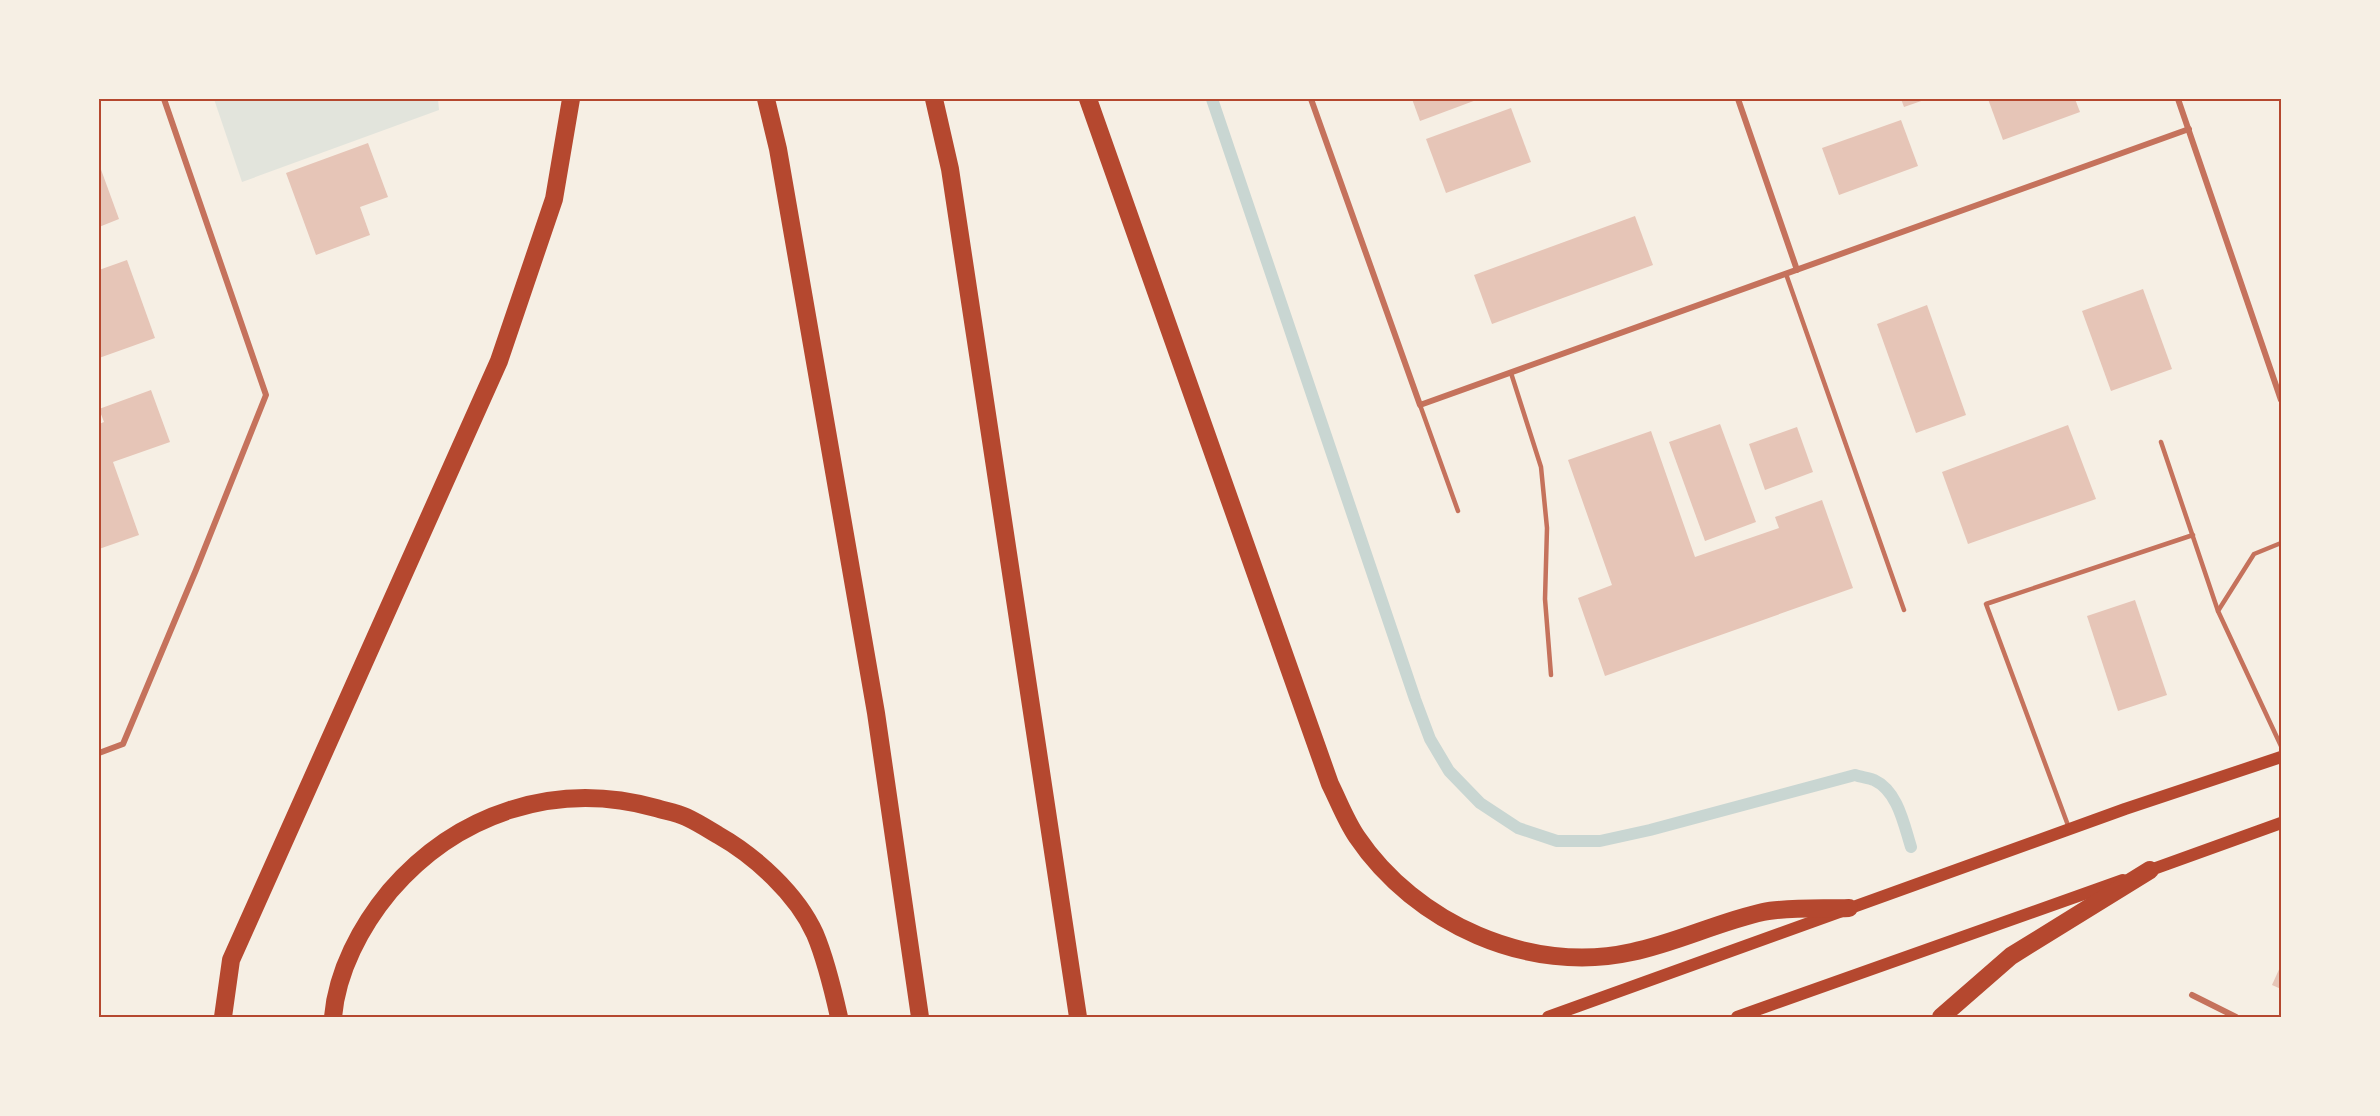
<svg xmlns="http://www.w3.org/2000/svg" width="2380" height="1116" font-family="Roboto,sans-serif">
<rect width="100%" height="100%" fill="#f6efe4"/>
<!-- green -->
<path fill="#e2e4dc" d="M214,99H438L439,110L242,182Z"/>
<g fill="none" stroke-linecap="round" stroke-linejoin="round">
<!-- stream -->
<path stroke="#c9d6d2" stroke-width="12" d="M1212,99L1415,699L1430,739L1449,771L1480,803L1518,828L1557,841H1600L1650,830L1855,775C1861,777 1869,778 1874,780C1898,791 1904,825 1911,847"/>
</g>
<!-- building -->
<g fill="#e6c5b7">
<path d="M1412,99H1479L1420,121Z"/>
<path d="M1901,99H1927L1904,107Z"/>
<path d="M1988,99H2075L2080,112L2003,140Z"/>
<path d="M1511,108L1531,162L1446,193L1426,139Z"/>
<path d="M1901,120L1918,166L1839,195L1822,148Z"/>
<path d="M368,143L388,197L360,207L370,235L316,255L286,173Z"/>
<path d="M99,164L119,219L99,227Z"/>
<path d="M1635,216L1653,265L1492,324L1474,275Z"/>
<path d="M127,260L155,338L99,358V270Z"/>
<path d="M2143,289L2172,369L2111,391L2082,311Z"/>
<path d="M1927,305L1966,415L1916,433L1877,324Z"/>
<path d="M151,390L170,442L113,462L139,535L99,549V424L104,422L99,409Z"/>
<path d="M1720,424L1756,522L1705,541L1669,442Z"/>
<path d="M2068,425L2096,499L1968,544L1942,472Z"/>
<path d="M1797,427L1813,472L1765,490L1749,444Z"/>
<path d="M1651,431L1695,557L1779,528L1775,517L1822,500L1853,588L1605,676L1578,598L1612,585L1568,460Z"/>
<path d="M2135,600L2167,695L2118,711L2087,616Z"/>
<path d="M2281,965V989L2272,985Z"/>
</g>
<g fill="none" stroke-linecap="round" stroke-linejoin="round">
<!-- service -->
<g stroke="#c5725c" stroke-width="4.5">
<path d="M1786,274L1904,610"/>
<path d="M1511,373L1541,467L1547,528L1545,599L1551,675"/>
<path d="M1420,405L1458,511"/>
<path d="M2161,442L2218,611"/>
<path d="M2281,543L2254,554L2218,611L2281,746"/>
<path d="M2069,828L1986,604L2193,535"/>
</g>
<!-- minor -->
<g stroke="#c5725c" stroke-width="6">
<path d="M1311,99L1420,405L2189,129"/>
<path d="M1738,99L1797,270"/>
<path d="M2178,99L2281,400"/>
<path d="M99,753L123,744L196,570L266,395L164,99"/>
<path d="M2192,995L2236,1017"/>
</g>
<!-- secondary -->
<g stroke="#b5482f" stroke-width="12">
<path d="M2145,872L2281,823"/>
<path d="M1548,1017L2125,809L2281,757"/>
<path d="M1737,1017L2123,880"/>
</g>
<!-- motorway -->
<g stroke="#b5482f" stroke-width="18">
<path d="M766,99L778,149L876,713L920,1017"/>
<path d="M934,99L950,169L1078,1017"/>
<path d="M1088,99L1330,784C1339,802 1346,821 1357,837C1415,923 1529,975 1632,952C1676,943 1718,922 1763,912C1785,907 1824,909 1849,908"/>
<path d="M223,1017L231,960L499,361L554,199L571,99"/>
<path d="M333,1017C337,971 361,926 390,891C457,813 556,780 656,808C666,811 677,813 686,817C697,822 708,829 718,835C755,856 797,894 815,934C826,960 833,990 839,1017"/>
<path d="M1941,1017L2011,956L2150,870"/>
</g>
</g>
<!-- border -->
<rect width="2380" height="1116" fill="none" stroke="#f6efe4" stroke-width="201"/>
<rect x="100" y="100" width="2180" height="916" fill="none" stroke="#b5482f" stroke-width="2"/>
</svg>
